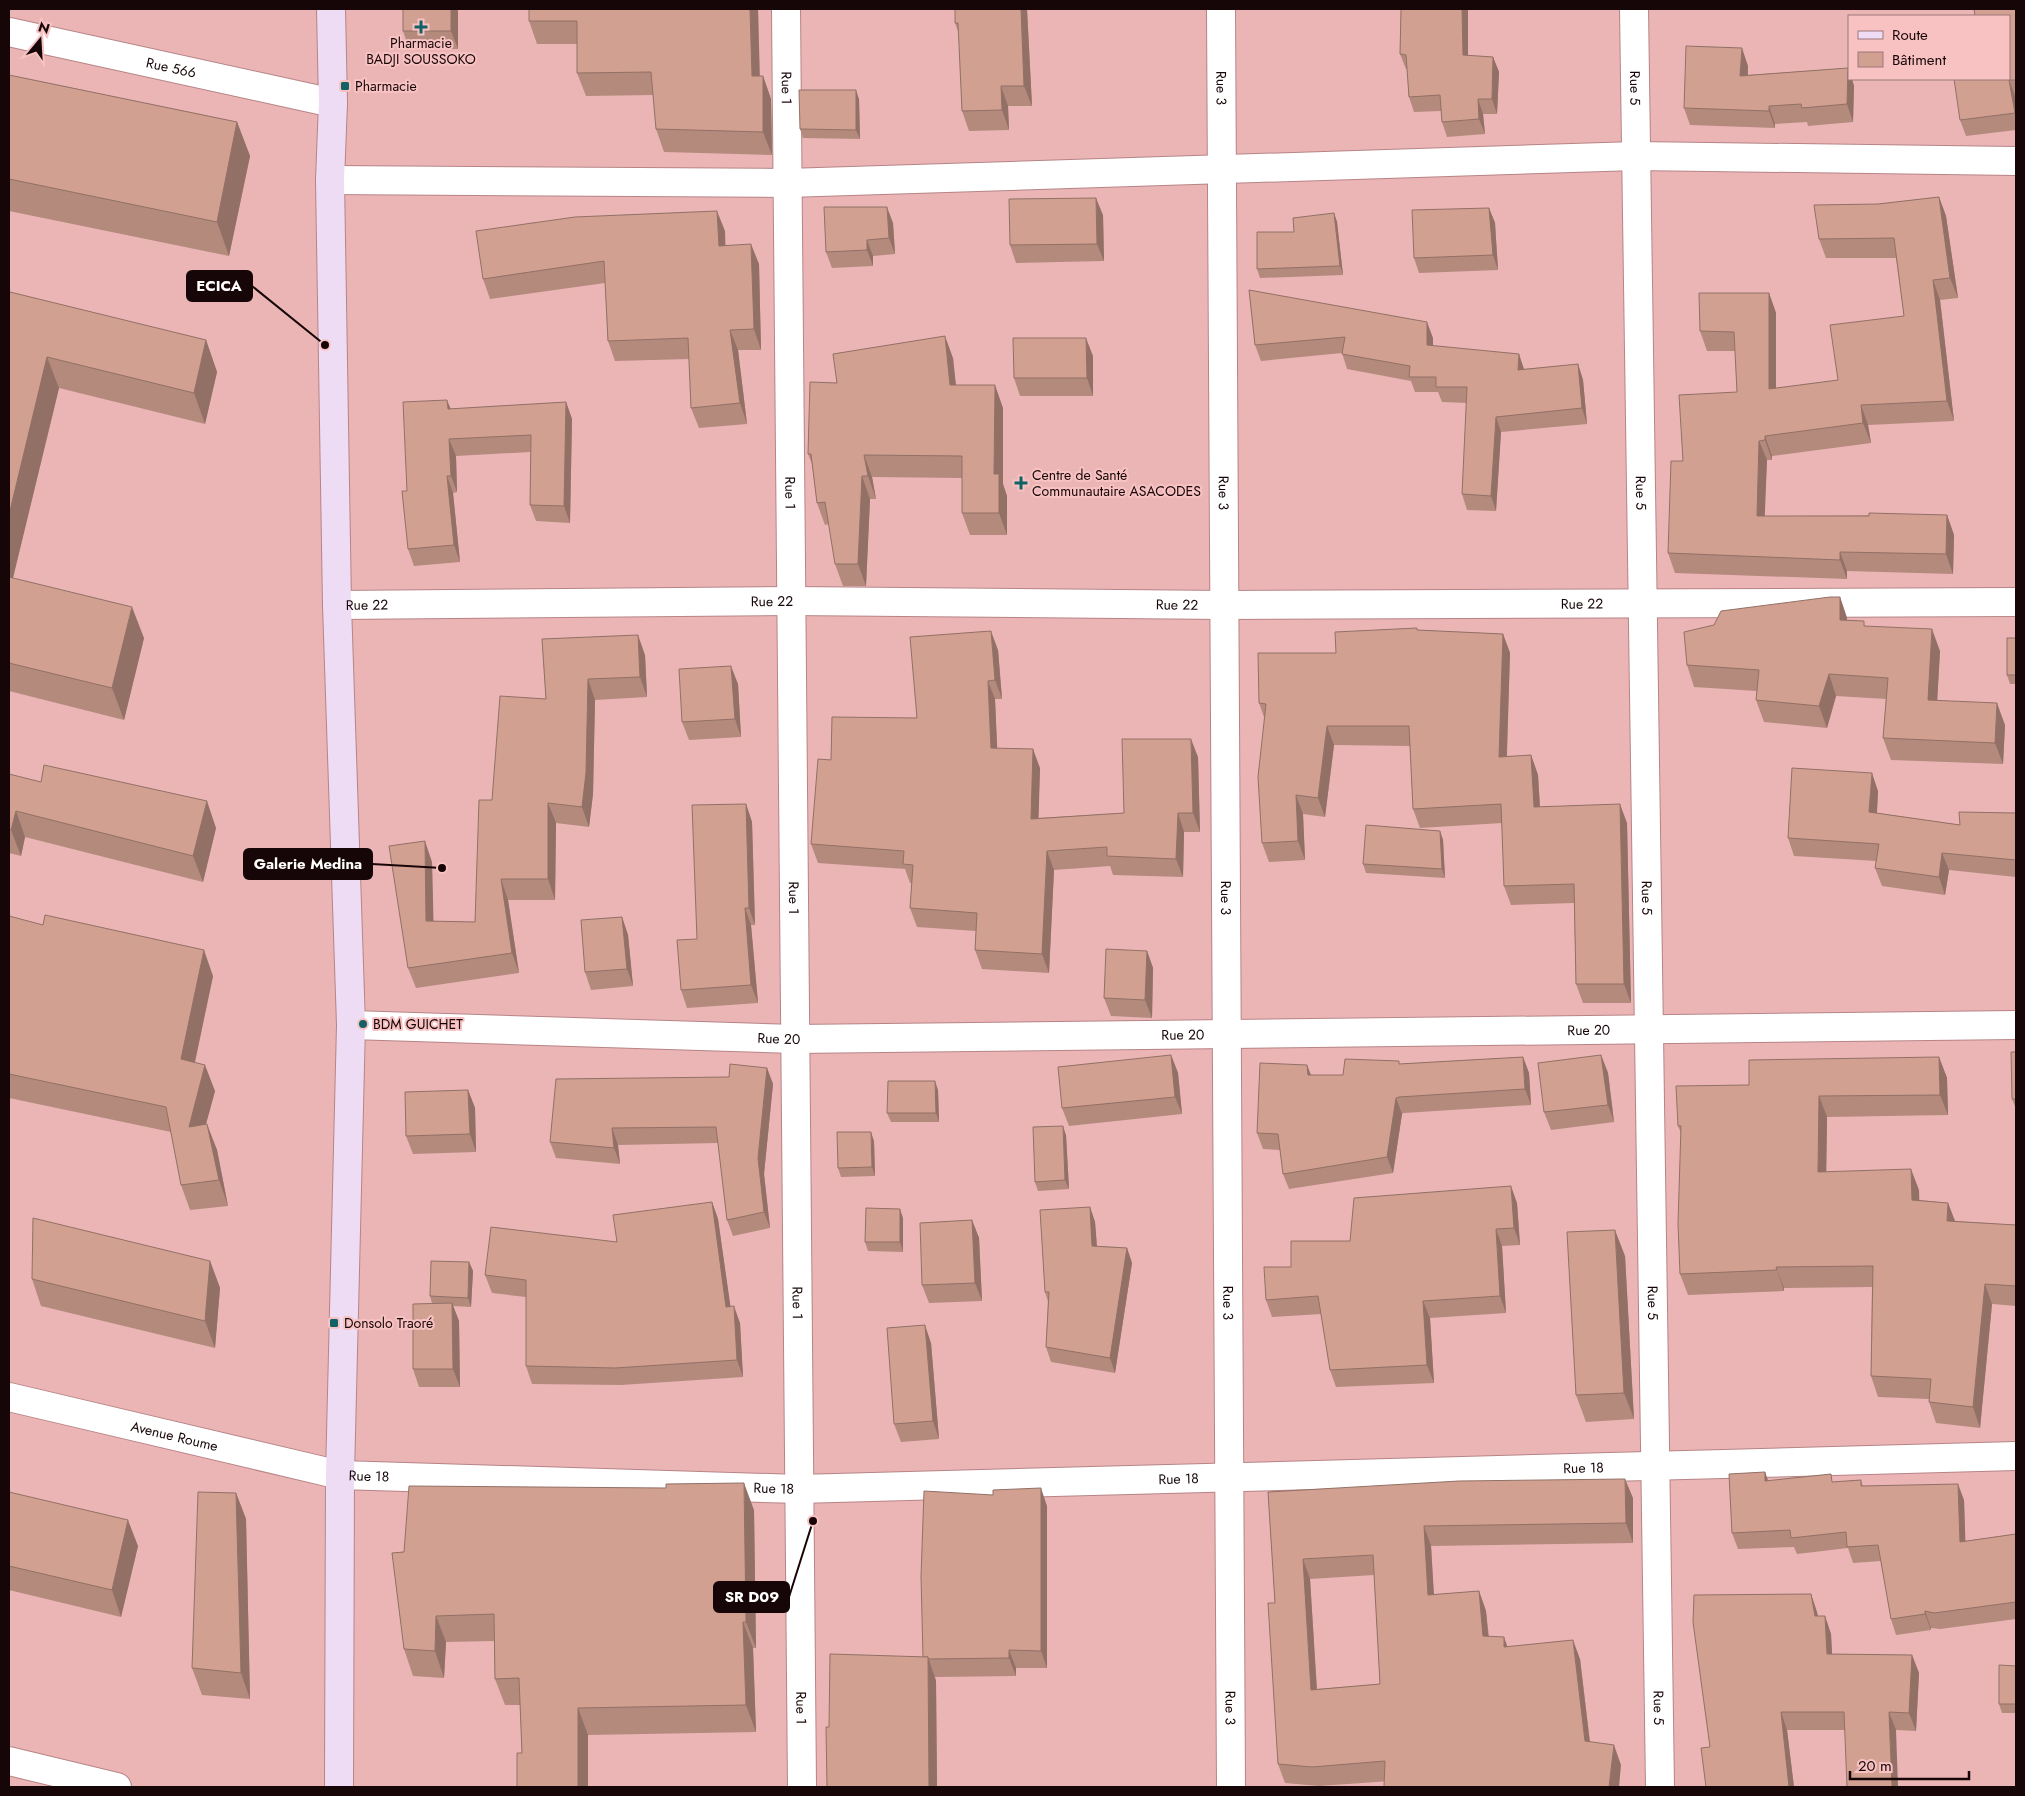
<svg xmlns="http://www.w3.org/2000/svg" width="2025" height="1796" font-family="Jost,sans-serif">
<rect width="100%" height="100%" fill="#ebb5b6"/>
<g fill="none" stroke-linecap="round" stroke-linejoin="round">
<defs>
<g id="street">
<path id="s1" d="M786,9L802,1787"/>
<path id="s2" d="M1221,9L1231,1787"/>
<path id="s3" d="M1634,9L1660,1787"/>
<path id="s4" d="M9,32L333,103"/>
<path d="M330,180L787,183L1636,156L2016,161"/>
<path id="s5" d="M337,605L791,601L1224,605L2016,602"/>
<path id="s6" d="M351,1025L795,1039L2016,1025"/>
<path id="s7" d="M9,1397L340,1475L799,1489L2016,1456"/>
<path d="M9,1761L117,1787"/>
</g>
<path id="secondary" d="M331,9L333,103L330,180L337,605L351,1025L340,1475L339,1787"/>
</defs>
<!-- street casing -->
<use href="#street" stroke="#b78486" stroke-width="30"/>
<!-- secondary casing -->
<use href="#secondary" stroke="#b78486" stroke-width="30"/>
<!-- street -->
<use href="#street" stroke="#fff" stroke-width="28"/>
<!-- secondary -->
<use href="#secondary" stroke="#eedcf4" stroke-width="28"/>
</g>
<!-- wall -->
<g fill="#b48a7d" fill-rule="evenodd">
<path d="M758,9L760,76H763L771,99L772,155L664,152L656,129L653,95L586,96L577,73V44H537L529,21Z"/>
<path d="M1027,9L1032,106H1008L1009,130L969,131L962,111L959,34L955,23Z"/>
<path d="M1401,9H1468V56L1493,57L1499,72L1497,114H1483L1485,134L1447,137L1442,122L1441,111L1414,112L1409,97L1407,69H1406L1400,54Z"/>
<path d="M2016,9V96H2015L2016,103V130L1966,136L1960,120L2009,79Z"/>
<path d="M458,11V49H409L403,31Z"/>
<path d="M1748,66V75L1848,68L1849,71V79H1852L1854,86L1853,122L1808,126L1807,122L1775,124V128L1690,125L1684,108Z"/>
<path d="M9,75L237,122L250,156L229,256L9,211Z"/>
<path d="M859,99L860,139L803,138L800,129Z"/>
<path d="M1939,197L1946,216L1958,298L1940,300L1954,421L1868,425L1871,443L1772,456V460H1767L1764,516L1947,515L1954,535L1953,574L1847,571V579L1675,573L1668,553L1683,461L1737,392L1735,351H1707L1700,331L1769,293L1776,313V388L1838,380L1904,316L1896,258H1826L1819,239L1878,204Z"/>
<path d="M1489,208L1495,223L1498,270L1419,273L1414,258Z"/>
<path d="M1334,213L1337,222L1343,275L1260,278L1257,269L1294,232Z"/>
<path d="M1103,215L1104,261L1016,263L1010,245Z"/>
<path d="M893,223L895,254L873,256V266L832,268L826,252Z"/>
<path d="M725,231V245L759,264L761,350H738L747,424L699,428L691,408L689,359L615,361L608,341L605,283L490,299L483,279Z"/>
<path d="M1249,290L1433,338V346L1524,369L1578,364L1583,380L1587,424L1501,432L1496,511L1467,510L1462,494L1467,403L1442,402L1438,392H1415L1411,381L1347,369L1342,353L1261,361L1255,345Z"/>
<path d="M9,297L206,340L217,372L205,424L59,388L13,578L144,638L124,720L9,691Z"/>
<path d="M1093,356V396H1020L1014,378Z"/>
<path d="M953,358L956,385L1003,408V484L1007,496V535H970L962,513V478L872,477L876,499H870L866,586H843L835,564L829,524L825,525L817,503L812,464L808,454L837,383Z"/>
<path d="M566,402L572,419L570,523L536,521L530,505L531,452L456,456L457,492L453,493L460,562L414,566L408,549L407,491L451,409Z"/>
<path d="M1840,597L1847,618V620L1866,626L1940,651L1937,701L2005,725L2003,764L1891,760L1883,738L1886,699L1836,696L1827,728L1764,722L1756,700L1757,691L1694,687L1687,665Z"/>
<path d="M1417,628V630L1503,634L1510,653L1507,757L1531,755L1538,775L1540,807L1627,823L1631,1003H1583L1576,984L1574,903L1511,905L1504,886L1502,823L1420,828L1413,809L1410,746L1334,745L1325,817L1303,814L1305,860L1269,862L1262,843L1265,720L1259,703L1336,653Z"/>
<path d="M2016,638V684H2010L2007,675Z"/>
<path d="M542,639L645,655L647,697L595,700L593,794L589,827L556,823L555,900H508L519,973L416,988L408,968L432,862L433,921L475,922L492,800L546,699Z"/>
<path d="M998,650L1002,699H995L997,748L1040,768L1038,818L1124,813L1198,757L1200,832H1184L1183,877L1113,875L1110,866L1054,870L1049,973L982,969L975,950L976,931L917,927L910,908L912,883H910L905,869L818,863L811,844L831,760L917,718Z"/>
<path d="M738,684L741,737L689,740L682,722Z"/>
<path d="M9,774L216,828L203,882L25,837L21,856L9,853Z"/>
<path d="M1878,791L1877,813L1960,825L2016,813V877L1949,870L1945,895L1882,886L1875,868L1876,861L1794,856L1788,838Z"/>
<path d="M746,804L752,822L755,925H751L758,1003L687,1008L681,990L697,939Z"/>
<path d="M1440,831L1443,840L1445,878L1366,873L1363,864Z"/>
<path d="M9,916L213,976L195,1062L215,1091L206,1124L217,1150L228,1206L190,1210L181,1185L171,1132L9,1098Z"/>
<path d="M622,917L628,935L633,986L591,990L585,972Z"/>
<path d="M1147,951L1153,968L1152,1018L1111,1016L1104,998Z"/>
<path d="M2016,1052V1109L2012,1099Z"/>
<path d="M1171,1055L1178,1073L1182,1114L1069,1126L1062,1108Z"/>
<path d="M1601,1055L1608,1073L1614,1122L1551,1130L1544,1112Z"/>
<path d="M1523,1057L1529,1073L1531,1105L1404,1113L1402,1114L1393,1173L1289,1189L1283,1174L1280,1150L1263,1149L1257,1133L1307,1065L1311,1075H1343L1401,1064Z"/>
<path d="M1939,1057L1947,1078L1948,1115L1827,1117L1826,1172L1919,1190V1200L1948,1203L1955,1221L2016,1225V1306L1992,1304L1980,1428L1936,1423L1929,1402V1399L1878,1397L1871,1376L1872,1287L1784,1288V1291L1688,1295L1680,1274L1681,1133L1678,1126L1749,1085Z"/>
<path d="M767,1068L773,1084L764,1174L770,1228L733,1236L727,1220L718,1143L618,1145L620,1164L556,1158L550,1142L729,1077Z"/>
<path d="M468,1090L475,1108L476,1152L413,1154L406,1136Z"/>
<path d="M938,1090L939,1122H891L887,1113Z"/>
<path d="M1066,1135L1069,1189L1038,1191L1035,1182Z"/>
<path d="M874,1141L875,1176L841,1177L838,1168Z"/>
<path d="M712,1202L718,1219L730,1306L740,1323L743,1377L621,1385L532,1384L526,1366V1297L492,1293L485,1275L617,1242Z"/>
<path d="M1517,1203L1520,1245L1502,1246L1506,1313L1430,1318L1434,1383L1336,1387L1330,1370L1321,1314L1272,1317L1266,1300L1291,1267L1350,1241Z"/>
<path d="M1090,1207L1095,1222L1097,1246L1127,1248L1132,1263L1115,1373L1051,1362L1046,1347L1048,1302L1045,1292Z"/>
<path d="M903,1218V1252L868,1251L865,1242Z"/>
<path d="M972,1220L979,1238L982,1301L929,1303L922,1285Z"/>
<path d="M1625,1256L1634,1419L1586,1422L1576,1395Z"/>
<path d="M210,1261L220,1288L215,1348L41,1306L32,1279Z"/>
<path d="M469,1262L473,1271L471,1307L453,1306L459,1321L460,1387H419L413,1369L432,1303L430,1296Z"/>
<path d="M931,1343L939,1439L901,1442L894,1424Z"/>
<path d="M1765,1472L1768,1481L1834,1482L1861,1480L1863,1486L1964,1500L1965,1541L2016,1534V1619L1940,1629L1931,1628V1630L1896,1635L1891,1619L1881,1561L1853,1563L1848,1548L1797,1554L1794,1547L1738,1549L1732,1533Z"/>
<path d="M9,1492L138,1546L121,1617L9,1590Z"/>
<path d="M1268,1492L1633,1498V1543L1431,1546L1434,1595L1479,1591L1486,1611L1489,1637L1508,1647L1580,1659L1590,1742L1621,1765L1319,1786L1285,1783L1278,1764L1275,1603ZM1374,1575L1380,1684L1317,1689L1310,1579Z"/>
<path d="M236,1493L246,1519L250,1699L202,1695L192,1668Z"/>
<path d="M1047,1506V1668H1016V1676L935,1677L936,1681L937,1787H827L829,1727L923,1657Z"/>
<path d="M754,1510L756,1648H753L756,1732L588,1735L522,1753L520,1705H505L495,1679L494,1641L446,1642L444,1678L413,1676L404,1649L392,1553Z"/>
<path d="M1811,1594L1818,1616H1825L1831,1634L1832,1654L1912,1655L1919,1673L1916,1731L1896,1730H1787L1794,1787H1706L1710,1747Z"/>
<path d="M2016,1666V1713H2002L1999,1704Z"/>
</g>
<!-- shaded-wall -->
<g fill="#927066">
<path d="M451,9H457L458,11V49L451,31Z"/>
<path d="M750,9H758L760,99L752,76Z"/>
<path d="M1021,9H1027L1032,106L1024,86Z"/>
<path d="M1462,9H1468V70L1463,55Z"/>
<path d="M1742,48L1748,66L1747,94L1740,76Z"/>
<path d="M1493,57L1499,72L1497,114L1492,99Z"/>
<path d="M1848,68L1849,71V79H1852L1854,86L1853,122L1847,104Z"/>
<path d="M763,76L771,99L772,155L763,132Z"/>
<path d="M2009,80L2015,96L2016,103V117L2015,113Z"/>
<path d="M1001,86L1008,106L1009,130L1002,110Z"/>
<path d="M856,90L859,99L860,139L856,130Z"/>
<path d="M1478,99L1483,114L1485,134L1479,119Z"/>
<path d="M1769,106L1775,124V128L1769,111Z"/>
<path d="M237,122L250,156L229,256L217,222Z"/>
<path d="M1939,197L1946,216L1958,298L1950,278Z"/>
<path d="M1096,198L1103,215L1104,261L1097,244Z"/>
<path d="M887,207L893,223L895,254L889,238Z"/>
<path d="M1489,208L1495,223L1498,270L1493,255Z"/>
<path d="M717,211L725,231L726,266L719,246Z"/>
<path d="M1334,213L1337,222L1343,275L1340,266Z"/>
<path d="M867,240L873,256V266L867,250Z"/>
<path d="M751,244L759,264L761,350L754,329Z"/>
<path d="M1933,280L1940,300L1954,421L1947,401Z"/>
<path d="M1769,293L1776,313V409L1769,389Z"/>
<path d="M1427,322L1433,338V361L1427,345Z"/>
<path d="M730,330L738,350L747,424L740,403Z"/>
<path d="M945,336L953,358L958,407L950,385Z"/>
<path d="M1086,338L1093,356V396L1087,378Z"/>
<path d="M206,340L217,372L205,424L194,393Z"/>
<path d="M1519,354L1524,369L1518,370Z"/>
<path d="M47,357L59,388L9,594V515Z"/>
<path d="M1578,364L1583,380L1587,424L1582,408Z"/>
<path d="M995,385L1003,408V484L1007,496V535L999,513L994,474Z"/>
<path d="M447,400L454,417L448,409Z"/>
<path d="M566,402L572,419L570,523L564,506Z"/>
<path d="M1861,405L1868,425L1871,443L1863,423Z"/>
<path d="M1496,417L1501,432L1496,511L1491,496Z"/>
<path d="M1765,436L1772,456V460L1765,440Z"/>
<path d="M449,439L456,456L457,492L451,476Z"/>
<path d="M1759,441L1767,460L1764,536L1757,516Z"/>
<path d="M864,455L872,477L876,499L868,476Z"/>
<path d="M447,476L453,493L460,562L454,545Z"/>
<path d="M862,476L870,499L866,586L858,564Z"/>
<path d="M1947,515L1954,535L1953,574L1946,554Z"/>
<path d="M1840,552L1847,571V579L1840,560Z"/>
<path d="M1840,597L1847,618V642L1840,620Z"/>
<path d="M132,607L144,638L124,720L112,688Z"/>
<path d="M1932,629L1940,651L1936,722L1928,700Z"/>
<path d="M991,631L998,650L1002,699L995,680Z"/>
<path d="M1503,634L1510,653L1506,776L1499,757Z"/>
<path d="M638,635L645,655L647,697L640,677Z"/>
<path d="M731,666L738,684L741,737L735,719Z"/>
<path d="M1829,674L1836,696L1827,728L1819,706Z"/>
<path d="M588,679L595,700L593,794L589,827L582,807Z"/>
<path d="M988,681L995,699L998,766L991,748Z"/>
<path d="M1997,703L2005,725L2003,764L1995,743Z"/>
<path d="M1327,726L1334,745L1325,817L1318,798Z"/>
<path d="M1191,739L1198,757L1200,832L1193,813Z"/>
<path d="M1033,749L1040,768L1038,837L1031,819Z"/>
<path d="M1531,755L1538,775L1541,826L1534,807Z"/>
<path d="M1872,773L1878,791L1876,830L1869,812Z"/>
<path d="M1296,795L1303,814L1305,860L1298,841Z"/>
<path d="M207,801L216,828L203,882L193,856Z"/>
<path d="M548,803L556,823L555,900L548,879Z"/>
<path d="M746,804L752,822L755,925L749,908Z"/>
<path d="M1620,804L1627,823L1631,1003L1624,984Z"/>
<path d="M16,811L25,837L21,856L11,830Z"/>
<path d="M1178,813L1184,832L1183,877L1176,859Z"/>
<path d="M1440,831L1443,840L1445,878L1442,869Z"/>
<path d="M425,841L432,862L434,942L426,921Z"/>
<path d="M1047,851L1054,870L1049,973L1042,954Z"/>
<path d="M1942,853L1949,870L1945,895L1939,877Z"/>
<path d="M501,879L508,900L519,973L512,953Z"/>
<path d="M745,908L751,925L758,1003L751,985Z"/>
<path d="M622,917L628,935L633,986L627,969Z"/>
<path d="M204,950L213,976L190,1085L181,1059Z"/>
<path d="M1147,951L1153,968L1152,1018L1145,1000Z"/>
<path d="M1171,1055L1178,1073L1182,1114L1175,1097Z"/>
<path d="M1601,1055L1608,1073L1614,1122L1608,1105Z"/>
<path d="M1523,1057L1529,1073L1531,1105L1525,1089Z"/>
<path d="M1939,1057L1947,1078L1948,1115L1940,1095Z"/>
<path d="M205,1065L215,1091L198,1153L189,1127Z"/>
<path d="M1307,1065L1313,1081L1308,1075Z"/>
<path d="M767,1068L773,1084L764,1174L770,1228L764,1212L758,1158Z"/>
<path d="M935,1081L938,1090L939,1122L936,1113Z"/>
<path d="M468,1090L475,1108L476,1152L470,1134Z"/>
<path d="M1819,1096L1827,1117L1826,1193L1818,1172Z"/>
<path d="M1396,1098L1402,1114L1393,1173L1387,1157Z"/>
<path d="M207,1124L217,1150L228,1206L219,1180Z"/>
<path d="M1063,1126L1066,1135L1069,1189L1065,1180Z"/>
<path d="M612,1128L618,1145L620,1164L614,1148Z"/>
<path d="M871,1132L874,1141L875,1176L872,1167Z"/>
<path d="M1911,1169L1919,1190L1920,1220L1912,1200Z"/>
<path d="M1511,1186L1517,1203L1520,1245L1514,1228Z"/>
<path d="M712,1202L718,1219L733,1324L726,1307Z"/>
<path d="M1948,1203L1956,1224L1947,1221Z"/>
<path d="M1090,1207L1095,1222L1098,1261L1092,1246Z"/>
<path d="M900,1209L903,1218V1252L900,1242Z"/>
<path d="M972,1220L979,1238L982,1301L975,1283Z"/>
<path d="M1496,1229L1502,1246L1506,1313L1500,1296Z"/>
<path d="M1615,1230L1625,1256L1634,1419L1624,1393Z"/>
<path d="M1127,1248L1132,1263L1115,1373L1110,1358Z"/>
<path d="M210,1261L220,1288L215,1348L205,1321Z"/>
<path d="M469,1262L473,1271L471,1307L468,1298Z"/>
<path d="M1776,1267L1784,1288V1291Z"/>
<path d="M1985,1284L1992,1304L1980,1428L1973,1407Z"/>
<path d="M1423,1301L1430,1318L1434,1383L1427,1365Z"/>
<path d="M452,1303L459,1321L460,1387L453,1369Z"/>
<path d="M734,1306L740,1323L743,1377L737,1360Z"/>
<path d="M925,1325L931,1343L939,1439L933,1421Z"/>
<path d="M1765,1472L1771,1489L1765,1481Z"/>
<path d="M1625,1479L1633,1498V1543L1626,1523Z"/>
<path d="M744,1483L754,1510L756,1648L746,1622Z"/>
<path d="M1958,1484L1964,1500L1966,1558L1960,1542Z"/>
<path d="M1041,1488L1047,1506V1668L1041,1651Z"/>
<path d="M236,1493L246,1519L250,1699L241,1673Z"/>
<path d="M128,1520L138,1546L121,1617L112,1590Z"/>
<path d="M1424,1526L1431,1546L1435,1615L1428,1595Z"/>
<path d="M1303,1559L1310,1579L1318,1710L1311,1690Z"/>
<path d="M1479,1591L1486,1611L1490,1656L1483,1636Z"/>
<path d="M1811,1594L1817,1612L1821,1634L1815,1616Z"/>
<path d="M1925,1611L1931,1628V1630L1925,1614Z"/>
<path d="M436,1616L446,1642L444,1678L435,1651Z"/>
<path d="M1825,1616L1831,1634L1833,1672L1827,1654Z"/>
<path d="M743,1622L753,1648L756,1732L746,1705Z"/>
<path d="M1504,1637L1511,1657L1504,1647Z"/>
<path d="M1573,1640L1580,1659L1592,1761L1585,1741Z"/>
<path d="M1009,1650L1016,1668V1676L1009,1658Z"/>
<path d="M1912,1655L1919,1673L1916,1731L1909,1713Z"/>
<path d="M928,1657L936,1681L937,1787H929Z"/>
<path d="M578,1708L588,1735V1787H578Z"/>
<path d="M1781,1712L1787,1730L1794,1787H1789Z"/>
<path d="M1889,1712L1896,1730L1898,1787H1892Z"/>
<path d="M1614,1745L1621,1765L1619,1787H1609Z"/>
</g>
<!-- building -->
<g fill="#d1a091" stroke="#927066" fill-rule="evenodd">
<rect x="403" y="9" width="48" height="22"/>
<path d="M529,9H750L752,76H763V132L656,129L651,72L577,73V21H529Z"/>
<path d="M955,9H1021L1024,86H1001L1002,110L962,111L958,23H955Z"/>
<path d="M1401,9H1462L1463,55L1493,57L1492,99H1478L1479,119L1442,122L1440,95L1409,97L1406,55L1400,54Z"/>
<path d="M1974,9H2016V80H2009L2015,113L1960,120L1954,79H2009V16H1975Z"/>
<path d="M1686,46L1742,48L1740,76L1848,68L1847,104L1802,108L1801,104L1769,106V111L1684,108Z"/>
<path d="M9,75L237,122L217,222L9,179Z"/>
<path d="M799,90H856V130L800,129Z"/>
<path d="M1939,197L1950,278L1933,280L1947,401L1861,405L1863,423L1765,436V440L1759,441L1757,516H1869V513L1947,515L1946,554L1840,552V560L1668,553L1671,461H1683L1679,395L1737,392L1734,332L1700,331L1699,293H1769V389L1838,380L1830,325L1904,316L1894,238L1819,239L1814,205L1878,204Z"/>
<path d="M1096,198L1097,244L1010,245L1009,199Z"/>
<path d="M824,207H887L889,238L867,240V250L826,252Z"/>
<path d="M1489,208L1493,255L1414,258L1412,210Z"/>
<path d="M717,211L719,246L751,244L754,329L730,330L740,403L691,408L688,338L608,341L604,261L483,279L476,231L575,217Z"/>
<path d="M1334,213L1340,266L1257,269V232H1294L1293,218Z"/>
<path d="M1249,290L1427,322V345L1519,354L1518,370L1578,364L1582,408L1496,417L1491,496L1462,494L1467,387H1436V377H1409L1410,366L1342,354L1345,337L1255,345Z"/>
<path d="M10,292L206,340L194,393L47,357L9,515V297Z"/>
<path d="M945,336L950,385H995L994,474H999V513H962V456L864,455L868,476H862L858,564H835L825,502L817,503L811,454H808L810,382L837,383L833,354Z"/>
<path d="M1013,338H1086L1087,378H1014Z"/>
<path d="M447,400L448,409L566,402L564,506L530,505L531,435L449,439L451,476H447L454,545L408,549L402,491H407L403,402Z"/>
<path d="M9,577L132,607L112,688L9,663Z"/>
<path d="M1830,597H1840V620L1864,621V626L1932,629L1928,700L1997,703L1995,743L1883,738L1888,678L1829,674L1819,706L1756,700L1759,670L1687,665L1684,632L1714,625L1721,611Z"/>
<path d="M1417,628V630L1503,634L1499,757L1531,755L1534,807L1620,804L1624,984H1576L1574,884L1504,886L1501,804L1413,809L1409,726H1327L1318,798L1296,795L1298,841L1262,843L1258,777L1266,704L1259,703L1258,653H1336L1335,632Z"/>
<path d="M991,631L995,680L988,681L991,748L1033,749L1031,819L1124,813L1122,739H1191L1193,813H1178L1176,859L1107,856V847L1047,851L1042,954L975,950L977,913L910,908L913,865L903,864L904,851L811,844L818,759L831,760L832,717L917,718L910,637Z"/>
<path d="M638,635L640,677L588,679L586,773L582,807L548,803V879H501L512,953L408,968L389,846L425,841L426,921L475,922L479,800H492L500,696L546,699L542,639Z"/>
<rect x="2007" y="638" width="9" height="37"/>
<path d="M731,666L735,719L682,722L679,669Z"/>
<path d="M44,765L207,801L193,856L16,811L11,830L9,829V774L41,782Z"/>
<path d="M1792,768L1872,773L1869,812L1960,825L1959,812L2016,813V860L1942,853L1939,877L1875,868L1879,844L1788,838Z"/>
<path d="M746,804L749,908H745L751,985L681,990L677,940L697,939L692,805Z"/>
<path d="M1366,825L1440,831L1442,869L1363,864Z"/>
<path d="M45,915L204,950L181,1059L205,1065L189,1127L207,1124L219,1180L181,1185L166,1107L9,1074V916L43,925Z"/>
<path d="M622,917L627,969L585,972L581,920Z"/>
<path d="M1106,949L1147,951L1145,1000L1104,998Z"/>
<path d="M2011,1052H2016V1099H2012Z"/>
<path d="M1171,1055L1175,1097L1062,1108L1058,1067Z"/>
<path d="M1601,1055L1608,1105L1544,1112L1538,1063Z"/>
<path d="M1523,1057L1525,1089L1399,1097L1396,1098L1387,1157L1283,1174L1278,1134L1257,1133L1260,1063L1307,1065L1308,1075H1343L1345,1059L1399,1061V1064Z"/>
<path d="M1939,1057L1940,1095L1819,1096L1818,1172L1911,1169L1912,1200L1948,1203L1947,1221L2016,1225V1286L1985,1284L1973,1407L1929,1402L1931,1379L1871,1376L1873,1266L1776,1267L1777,1270L1680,1274L1678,1224L1681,1126H1678L1676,1086L1749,1085V1060Z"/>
<path d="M730,1064L767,1068L758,1158L764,1212L727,1220L716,1127L612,1128L614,1148L550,1142L556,1079L729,1077Z"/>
<path d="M888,1081H935L936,1113H887Z"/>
<path d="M468,1090L470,1134L406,1136L405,1092Z"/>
<path d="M1063,1126L1065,1180L1035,1182L1033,1127Z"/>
<path d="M837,1132H871L872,1167L838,1168Z"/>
<path d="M1511,1186L1514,1228L1496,1229L1500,1296L1423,1301L1427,1365L1330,1370L1318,1296L1266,1300L1264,1267H1291V1241H1350L1354,1198Z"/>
<path d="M712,1202L726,1307L734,1306L737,1360L615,1368L526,1366V1280L485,1275L491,1227L617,1242L613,1215Z"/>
<path d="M1090,1207L1092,1246L1127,1248L1110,1358L1046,1347L1049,1292H1045L1040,1210Z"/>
<path d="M866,1208L900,1209V1242H865Z"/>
<path d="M33,1218L210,1261L205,1321L32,1279Z"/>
<path d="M972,1220L975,1283L922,1285L920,1223Z"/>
<path d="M1615,1230L1624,1393L1576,1395L1567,1232Z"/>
<path d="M431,1261L469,1262L468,1298L430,1296Z"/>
<path d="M452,1303L453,1369H413V1304Z"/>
<path d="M925,1325L933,1421L894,1424L887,1328Z"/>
<path d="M1765,1472V1481L1831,1474L1832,1482L1861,1480V1486L1958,1484L1960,1542L2016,1534V1602L1934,1613L1925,1611V1614L1891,1619L1878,1545L1847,1547L1846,1532L1791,1538L1790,1530L1732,1533L1729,1474Z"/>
<path d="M1625,1479L1626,1523L1424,1526L1428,1595L1479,1591L1483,1636L1504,1637V1647L1573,1640L1585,1741L1614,1745L1609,1787H1384L1385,1761L1312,1767L1278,1764L1268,1603H1275L1268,1492L1459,1481ZM1373,1555L1380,1684L1311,1690L1303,1559Z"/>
<path d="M744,1483L746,1622H743L746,1705L578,1708V1787H517V1753H522L519,1678L495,1679L494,1614L436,1616L435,1651L404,1649L392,1553L404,1552L409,1486L666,1488V1484Z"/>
<path d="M1041,1488V1651L1009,1650V1658L928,1659V1657H923L921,1577L924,1491L993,1495V1490Z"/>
<path d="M9,1492L128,1520L112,1590L9,1566Z"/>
<path d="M198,1492L236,1493L241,1673L192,1668Z"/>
<path d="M1811,1594L1815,1616H1825L1827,1654L1912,1655L1909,1713L1889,1712L1892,1787H1847L1844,1712H1781L1789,1787H1706L1701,1748L1710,1747L1693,1622L1694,1595Z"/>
<path d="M830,1654L928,1657L929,1787H827L826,1727H829Z"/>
<path d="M1999,1665L2016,1666V1704H1999Z"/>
</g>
<!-- markers -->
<g fill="#116264" stroke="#f8c2c3" stroke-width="2">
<path d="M418.5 19.5h5v5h5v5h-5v5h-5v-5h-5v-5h5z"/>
<rect x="340" y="81" width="10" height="10" rx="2.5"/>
<path d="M1018.5 475.5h5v5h5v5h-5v5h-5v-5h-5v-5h5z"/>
<circle cx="363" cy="1024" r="5"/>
<rect x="329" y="1318" width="10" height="10" rx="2.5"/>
</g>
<g text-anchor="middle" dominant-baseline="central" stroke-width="4" stroke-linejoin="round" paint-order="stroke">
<!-- poi labels -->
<g font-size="14" fill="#170607" stroke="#f8c2c3" text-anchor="start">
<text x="421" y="43" text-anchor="middle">Pharmacie<tspan x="421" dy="16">BADJI SOUSSOKO</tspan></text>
<text x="355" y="86">Pharmacie</text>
<text x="1032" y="475">Centre de Santé<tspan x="1032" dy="16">Communautaire ASACODES</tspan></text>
<text x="373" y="1024">BDM GUICHET</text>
<text x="344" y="1323">Donsolo Traoré</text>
</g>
<!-- street labels -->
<g font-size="14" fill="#170607" stroke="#f8c2c3">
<text stroke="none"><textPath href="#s4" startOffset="166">Rue 566</textPath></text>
<text stroke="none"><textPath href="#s1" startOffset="79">Rue 1</textPath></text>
<text stroke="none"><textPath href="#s2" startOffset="79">Rue 3</textPath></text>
<text stroke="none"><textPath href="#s3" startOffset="79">Rue 5</textPath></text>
<text stroke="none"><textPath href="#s1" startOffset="484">Rue 1</textPath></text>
<text stroke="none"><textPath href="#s2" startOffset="484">Rue 3</textPath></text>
<text stroke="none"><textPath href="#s3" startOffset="484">Rue 5</textPath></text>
<text stroke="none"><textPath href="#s5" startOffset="435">Rue 22</textPath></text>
<text stroke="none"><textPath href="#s5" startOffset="1245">Rue 22</textPath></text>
<text stroke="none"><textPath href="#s5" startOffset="30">Rue 22</textPath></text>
<text stroke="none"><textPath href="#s5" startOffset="840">Rue 22</textPath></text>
<text stroke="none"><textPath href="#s1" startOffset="889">Rue 1</textPath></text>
<text stroke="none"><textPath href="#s2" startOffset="889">Rue 3</textPath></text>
<text stroke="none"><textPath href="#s3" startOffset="889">Rue 5</textPath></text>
<text stroke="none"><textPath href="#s6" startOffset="1238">Rue 20</textPath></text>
<text stroke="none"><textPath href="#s6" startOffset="832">Rue 20</textPath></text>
<text stroke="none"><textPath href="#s6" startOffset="428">Rue 20</textPath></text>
<text stroke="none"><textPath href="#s1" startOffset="1294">Rue 1</textPath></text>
<text stroke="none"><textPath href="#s2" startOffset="1294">Rue 3</textPath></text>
<text stroke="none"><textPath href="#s3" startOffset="1294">Rue 5</textPath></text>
<text stroke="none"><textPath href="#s7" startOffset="170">Avenue Roume</textPath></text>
<text stroke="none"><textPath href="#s7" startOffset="1584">Rue 18</textPath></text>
<text stroke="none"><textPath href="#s7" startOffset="369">Rue 18</textPath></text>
<text stroke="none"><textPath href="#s7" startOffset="1179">Rue 18</textPath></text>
<text stroke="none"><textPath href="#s7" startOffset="774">Rue 18</textPath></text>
<text stroke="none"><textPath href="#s1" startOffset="1699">Rue 1</textPath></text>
<text stroke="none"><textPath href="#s2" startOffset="1699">Rue 3</textPath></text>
<text stroke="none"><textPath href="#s3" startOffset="1699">Rue 5</textPath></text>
</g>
</g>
<!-- callouts -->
<path fill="none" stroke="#170607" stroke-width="2" d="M325 345L252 286M442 868L372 864M813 1521L789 1597"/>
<g fill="#170607" stroke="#f8c2c3" stroke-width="2">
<circle cx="325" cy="345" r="5"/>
<circle cx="442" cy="868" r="5"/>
<circle cx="813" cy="1521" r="5"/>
</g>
<g fill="#170607" stroke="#170607" stroke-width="2">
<rect x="187" y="271" width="65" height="30" rx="5"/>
<rect x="244" y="849" width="128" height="30" rx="5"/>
<rect x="714" y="1582" width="75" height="30" rx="5"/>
</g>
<g font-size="15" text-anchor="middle" font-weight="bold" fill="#fff">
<text x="219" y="291">ECICA</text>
<text x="308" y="869">Galerie Medina</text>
<text x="752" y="1602">SR D09</text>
</g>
<!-- border -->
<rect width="2025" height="1796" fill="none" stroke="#170607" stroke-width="20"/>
<!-- legend -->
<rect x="1848" y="15" width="162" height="65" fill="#f8c2c3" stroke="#9e7778"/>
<rect x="1858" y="31" width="25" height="8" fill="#eedcf4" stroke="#9e7778"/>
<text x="1892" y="40" font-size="15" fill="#170607">Route</text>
<rect x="1858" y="52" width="25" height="15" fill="#d1a091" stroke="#9e7778"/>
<text x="1892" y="65" font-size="15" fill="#170607">Bâtiment</text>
<!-- north arrow -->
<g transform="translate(40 40) rotate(18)" stroke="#f8c2c3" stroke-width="4" paint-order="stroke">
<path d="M0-4L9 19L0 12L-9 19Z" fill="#170607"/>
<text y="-8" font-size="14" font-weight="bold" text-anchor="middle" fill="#170607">N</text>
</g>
<!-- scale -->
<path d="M1850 1771v8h119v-8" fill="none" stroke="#170607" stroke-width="2.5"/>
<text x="1858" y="1771" font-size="15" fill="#170607" stroke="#f8c2c3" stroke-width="4" paint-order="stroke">20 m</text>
</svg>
